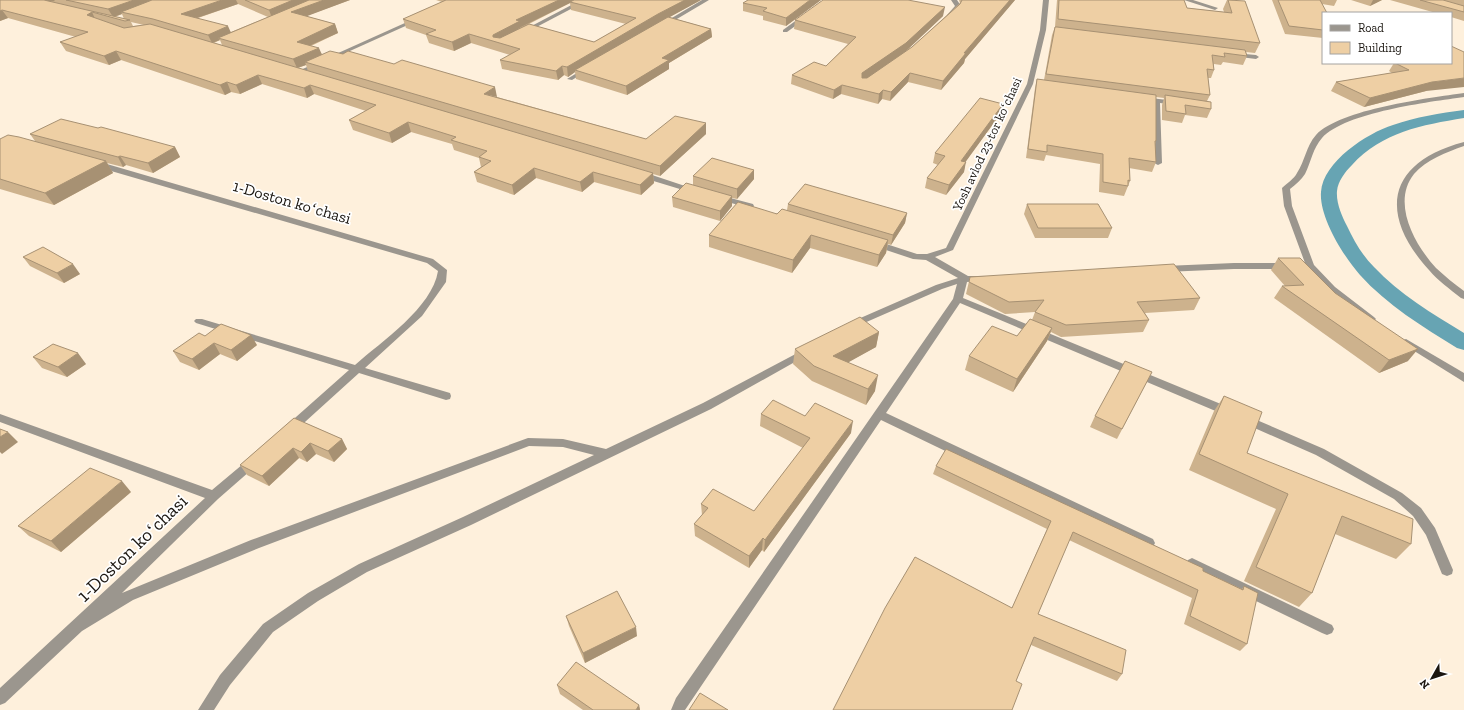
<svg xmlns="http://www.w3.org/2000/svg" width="1464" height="710" font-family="'Zilla Slab',serif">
<rect width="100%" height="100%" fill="#fef0dc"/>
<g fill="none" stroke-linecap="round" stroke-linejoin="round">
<!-- canal -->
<path fill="#67a4b3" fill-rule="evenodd" d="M1464,110V118C1422,125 1382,132 1352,165C1345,172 1338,181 1337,191C1336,203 1342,216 1347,226C1354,241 1362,255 1374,267C1399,294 1433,314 1464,333V350L1457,348C1423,327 1387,305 1360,275C1344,257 1319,217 1321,192C1323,162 1367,133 1393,125C1416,117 1440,113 1464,110Z"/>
<!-- minor -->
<g fill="#9b968e" fill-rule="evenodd">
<path d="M581,0H588L527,32L522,31Z"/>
<path d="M702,0H709L665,26L660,25Z"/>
<path d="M824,0H831L787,32H783V30Z"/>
<path d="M951,0H957L961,6L950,17L947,15L955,6Z"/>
<path d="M1043,0H1049L1046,30L1033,84L953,250L935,257L968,276H986L988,278L986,280L967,282L963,298L1233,409L1234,412L1233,415H1225L960,303L886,413L1153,539L1155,543L1153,547L1149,548L1145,547L881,420L685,710H671L676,698L953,299L957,284L942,289L855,327H849L847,325L849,323L936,285L958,278L926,260L913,259L871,245L870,243L874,240L917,254H927L946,248L1027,84L1040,30Z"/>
<path d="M1184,0H1193L1218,8L1215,10Z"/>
<path d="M416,18L421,19L301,73L296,72Z"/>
<path d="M1234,53L1256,55L1259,57L1256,59L1232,56L1231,55Z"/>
<path d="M585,68L590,69L572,80L567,79Z"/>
<path d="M1464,93V97C1429,102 1346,112 1322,138C1313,148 1311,162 1305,174C1301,180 1296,184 1290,189L1292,206L1314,265L1335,287L1374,317L1376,319L1374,321H1368L1329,291L1308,269H1234L1165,272L1161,269L1165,266L1234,263H1305L1284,206L1282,188C1287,183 1294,179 1297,173C1305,161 1306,146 1316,135C1340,109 1429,98 1464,93Z"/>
<path d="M1143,97L1175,101L1178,103L1175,105L1160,103L1162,163L1158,165L1154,163V102L1141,100V98Z"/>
<path d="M1464,142V146C1447,152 1426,160 1414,174C1391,203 1415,245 1436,268C1445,276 1454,284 1464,291V299L1461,298C1450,289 1438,281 1429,270C1377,213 1388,162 1464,142Z"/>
<path d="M94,162H100L433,259L447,270L446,282L422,316L365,368L450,393L451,396L450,399L446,400L359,373L295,431H287L286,428L287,425L349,370L196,323L194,321L196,319H202L355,365C382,341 432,308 438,271L427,263L94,166Z"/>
<path d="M637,172H643L700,191L696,193H693L637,176Z"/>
<path d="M716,195H719L753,204L754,206L753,208H750L716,199Z"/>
<path d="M1406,339L1464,373V382L1403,344L1401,342L1403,340Z"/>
<path d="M805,349L810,352L809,354L711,409L471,525L367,572L318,601L273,632L230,685L214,710H198L220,675L263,624L308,593L359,564L463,517L594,455L563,447L529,446L259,548L133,600L82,631L5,703L0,705V688L205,498L0,422V414L212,490L249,459L253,458L257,459L259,462L257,465L218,499L122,593L251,540L528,438L563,439L606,449L703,403Z"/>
<path d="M1245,415L1324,449L1402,493L1421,508L1435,528L1453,570L1452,574L1447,576L1442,574L1426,535L1413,516L1394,499L1316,455L1241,422L1240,419L1241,416Z"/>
<path d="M1192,558L1332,625L1334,629L1332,633L1327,635L1322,633L1188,568L1186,564L1188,560Z"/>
</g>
</g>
<!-- wall -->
<g fill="#cdb28d" fill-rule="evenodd">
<path d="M0,0H350L306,16L335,24L338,33L311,46L322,54L497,97L646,139L706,123V134L660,176L653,174L654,183L641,195L594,182L582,192L536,178L514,195L477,182L474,172L481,167L479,158L454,150L452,144L411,132L392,143L353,130L349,120L366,111L314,94L307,98L262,84L240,94L231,92L225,95L121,60L109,65L66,51L60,42L76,37L8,18L0,21ZM238,4L268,17L231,32L198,18ZM122,14L124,19L115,17ZM131,22L144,25L133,26ZM220,40L222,45L214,43ZM306,65L308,71L298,68Z"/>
<path d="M436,0H701L669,17L711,29L712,37L669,63V69L627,95L576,79L575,72L568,77L564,75L558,80L502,69L500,60L510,55L471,43L454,51L429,43L426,35L406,28L403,19L442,2ZM570,3L571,10L626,24L594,42L529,24Z"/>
<path d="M748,0H821L786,26L763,20V16L743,11V3Z"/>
<path d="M959,0H1015L965,59L964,63L941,90L908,82L890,101L882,99L878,104L841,94L833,99L791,84L792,75L826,66L848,44L794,29L795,20L943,16L905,52L912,47L960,3Z"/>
<path d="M1057,0H1184L1187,8L1224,12L1223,9L1227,0H1233L1260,43L1255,53L1246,52L1247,56L1243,65L1223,62L1221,65L1214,64V70L1211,78H1208L1210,95L1207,101L1211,109L1207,118L1185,115L1182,123L1162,120V105L1164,98L1156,97V141L1155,145L1156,162L1152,172L1129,168L1130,181L1124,196L1099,192L1100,164L1046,155L1044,161L1026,158L1035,88L1037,79L1044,80L1052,35L1055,27Z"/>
<path d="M1272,0H1337L1334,6L1322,4L1323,38L1285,34Z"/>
<path d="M1351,0H1382L1370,6Z"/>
<path d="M1390,0H1464V21L1451,17V13H1436Z"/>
<path d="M1394,63H1451L1426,91L1364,107L1331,91L1336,82L1392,73L1389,71Z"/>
<path d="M1003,104L1001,113L965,162L964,172L946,195L925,188L927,178L938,165L933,163L935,153Z"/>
<path d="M30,134L175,147L180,157L153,173L126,165L123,167L107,163L113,173L54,205L0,189V139L35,141Z"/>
<path d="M754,170V179L737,199L732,198V206L720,221L673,207L672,197L693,185V176Z"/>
<path d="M788,204L907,213L905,223L891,245L888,244L886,253L877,267L810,248L792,273L709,247V235L787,210Z"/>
<path d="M1027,204L1112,228L1108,238H1035L1024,214Z"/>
<path d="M23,257L80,274L64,283L30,266Z"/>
<path d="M1278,258L1335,293L1408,361L1379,373L1274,298L1282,286H1285L1271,270Z"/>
<path d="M970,277L1200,298L1194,310L1145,313L1149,320L1143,332L1061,337L1051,332L1047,341L1013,392L965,370L969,356L1017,336L1032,320L1035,312L1005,314L966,294Z"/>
<path d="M879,332L876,347L848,362L875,391L866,405L812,381L793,364L795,349Z"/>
<path d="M205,336L257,345L237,361L220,354L199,370L180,362L173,351Z"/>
<path d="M33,357L86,364L67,377L42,368Z"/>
<path d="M1152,372L1117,439L1090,427L1095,416Z"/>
<path d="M1224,396L1247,453L1411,544L1396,559L1335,534L1312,593L1299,607L1244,581L1276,509L1189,470L1214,411Z"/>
<path d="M761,414L805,416L851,433L764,552L762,550L749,568L695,536L694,524L702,515L701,504L754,511L803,448L760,426Z"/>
<path d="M294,418L342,439L347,449L334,462L316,454L307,462L299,458L269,486L247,475L240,465Z"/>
<path d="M936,466L1203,571L1242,589L1244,586L1247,644L1240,651L1184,624L1192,598L1069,540L1038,614L1122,674L1117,681L1031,645L1016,681L1012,608L1047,529L933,474Z"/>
<path d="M131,492L61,552L29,536L18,526Z"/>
<path d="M566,616L637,636L585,663L569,626Z"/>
<path d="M557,685L639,705L640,710H583L560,694Z"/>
</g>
<!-- shaded-wall -->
<g fill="#a79173">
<path d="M44,0H54L55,1L45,2Z"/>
<path d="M134,0H162L121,12L122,14L113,17L108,9Z"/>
<path d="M222,0H236L238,4L185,22L181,14Z"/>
<path d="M293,0H316L272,18L269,10Z"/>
<path d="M324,0H350L294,21L291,12Z"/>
<path d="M559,0H578L570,2V3L521,27L498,42L493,37V35L516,20Z"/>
<path d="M685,0H701L659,23L575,70V72L568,77L567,67L658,14Z"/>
<path d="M810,0H821L786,26V18Z"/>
<path d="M1010,0H1015L965,59L964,63L941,90L943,81L964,53Z"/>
<path d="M1373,0H1382L1370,6Z"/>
<path d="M945,7L943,16L905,52L861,83L862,73Z"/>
<path d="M2,10L8,18L0,21V11Z"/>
<path d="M92,12L96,21L87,15Z"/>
<path d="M335,24L338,33L300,50L297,42Z"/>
<path d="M228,26L232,35L218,38L220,40L212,43L208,35Z"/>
<path d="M711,29L712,37L669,63V69L627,95L626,86L662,58Z"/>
<path d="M469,34L471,43L454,51L452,42Z"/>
<path d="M319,48L323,57L305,62L306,65L297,68L293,59Z"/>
<path d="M116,51L121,60L109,65L104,56Z"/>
<path d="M562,66L564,75L558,80L556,71Z"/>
<path d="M910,73L908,82L890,101L891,92Z"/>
<path d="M258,75L262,84L240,94L236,85Z"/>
<path d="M1464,78V87L1426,91L1364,107L1370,98L1432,82Z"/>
<path d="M227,82L231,92L225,95L220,85Z"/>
<path d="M310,85L314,94L307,98L304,88Z"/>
<path d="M842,85L841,94L833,99L834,90Z"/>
<path d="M495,87L497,97L484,94Z"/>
<path d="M883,90L882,99L878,104L879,94Z"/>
<path d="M1003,104L1001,113L959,171L961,161Z"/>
<path d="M408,122L411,132L392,143L389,133Z"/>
<path d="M706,123V134L660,176V166Z"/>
<path d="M175,147L180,157L153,173L148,163Z"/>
<path d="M120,156L126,165L123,167L118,157Z"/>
<path d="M106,161L113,173L54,205L45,193Z"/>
<path d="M966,162L964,172L946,195L949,185Z"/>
<path d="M534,168L536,178L514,195L512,185Z"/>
<path d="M754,170V179L737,199V189Z"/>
<path d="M593,172L594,182L582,192L580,182Z"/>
<path d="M653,173L654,183L641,195L640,185Z"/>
<path d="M732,196V206L720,221V211Z"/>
<path d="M907,213L905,223L891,245L893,235Z"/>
<path d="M811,235L810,248L792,273L793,260Z"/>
<path d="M888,240L886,253L877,267L879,255Z"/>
<path d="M73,264L80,274L64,283L57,273Z"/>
<path d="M1052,328L1047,341L1013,392L1017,379Z"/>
<path d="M879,332L876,347L831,372L833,356Z"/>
<path d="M251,335L257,345L237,361L231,350Z"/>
<path d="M214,343L220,354L199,370L192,359Z"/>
<path d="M1418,349L1408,361L1379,373L1389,360Z"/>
<path d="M78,353L86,364L67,377L58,367Z"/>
<path d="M878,375L875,391L866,405L868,389Z"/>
<path d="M853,421L851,433L764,552L765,540Z"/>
<path d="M8,432L18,442L2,454L0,452V437Z"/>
<path d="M342,439L347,449L334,462L328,451Z"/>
<path d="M310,443L316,454L307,462L301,452Z"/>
<path d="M293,448L299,458L269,486L262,476Z"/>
<path d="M122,481L131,492L61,552L51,541Z"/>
<path d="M763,538L762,550L749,568V556Z"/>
<path d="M636,627L637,636L585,663L583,653Z"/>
<path d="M639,705L640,710H636Z"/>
</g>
<!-- building -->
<g fill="#eecfa4" stroke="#a79173">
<path d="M0,0H44L130,20L125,21L92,12L87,15L124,28L150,24L653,173L640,185L593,172L580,182L534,168L512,185L474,172L491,161L479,157L487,151L451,140L456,137L408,122L389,133L349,120L376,105L310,85L304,88L258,75L236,85L227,82L220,85L116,51L104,56L60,42L88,32L2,10L0,11Z"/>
<path d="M66,0H134L108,9Z"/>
<path d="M152,0H222L181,14L228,26L208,35L153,19L121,12Z"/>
<path d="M245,0H293L269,10Z"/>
<path d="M309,0H324L291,12L335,24L297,42L319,48L293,59L218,38Z"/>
<path d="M446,0H559L516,20L520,21L493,35V37L500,38L529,24L594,42L636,18L570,2L574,0H685L658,14L567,67L562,66L556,71L500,60L520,49L469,34L452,42L426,34L436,30L403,19Z"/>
<path d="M748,0H810L786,18L763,11L767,8L743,3Z"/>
<path d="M823,0H908L945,7L906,43L862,73V78H867L912,47L960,4L962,0H1010L964,53H966L943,81L910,73L891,92L883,90L879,94L842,85L834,90L792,75L814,62L826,66L856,37L795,20Z"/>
<path d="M1059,0H1184L1187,8L1232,13L1228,0L1245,1L1260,43L1058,19Z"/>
<path d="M1278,0H1320L1327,13H1323V30L1289,26Z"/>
<path d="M1420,0H1443L1464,6V12Z"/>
<path d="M668,17L711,29L662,58L669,60L626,86L575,70Z"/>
<path d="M1055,27H1057L1245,50L1247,56L1224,53L1225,57L1212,55L1214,70L1207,69L1210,95L1046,74Z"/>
<path d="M1451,46L1464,52V78L1432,82L1370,98L1336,82L1409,70L1395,63H1451Z"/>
<path d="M330,51L343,54L348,51L394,64L402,60L495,87L484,94L646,139L675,116L706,123L660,166L305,62Z"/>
<path d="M1037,79L1156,95V141H1155L1156,162L1129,158L1130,181L1128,180V186L1103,182V154L1047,145V152L1028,149Z"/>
<path d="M1165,95L1211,102V109L1185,105L1186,114L1166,111Z"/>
<path d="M980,98L1003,104L961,161L966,162L949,185L927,178L945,156L935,153Z"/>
<path d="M61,119L98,128L101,127L175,147L148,163L120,156L118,157L30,134Z"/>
<path d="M8,135L19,137L106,161L45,193L0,179V139Z"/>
<path d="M712,158L754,170L737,189L693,176Z"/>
<path d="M686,183L732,196L720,211L672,197Z"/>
<path d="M805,184L907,213L893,235L788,204Z"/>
<path d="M738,202L777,214L782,209L888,240L879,255L811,235L793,260L709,235Z"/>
<path d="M1027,204H1098L1112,228H1038Z"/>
<path d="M43,247L73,264L57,273L23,257Z"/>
<path d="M1278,258H1300L1335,293L1418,349L1389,360L1282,286L1304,285Z"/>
<path d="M1174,264L1200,298L1137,302L1149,320L1066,325L1035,312L1044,300L1009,302L969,282L970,277Z"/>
<path d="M860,317L879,332L833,356L878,375L868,389L814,366L795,349Z"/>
<path d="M1030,319L1052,328L1017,379L969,356L992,326L1017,336Z"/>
<path d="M221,324L251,335L231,350L214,343L192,359L173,351L199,333L205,336Z"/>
<path d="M53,344L78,353L58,367L33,357Z"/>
<path d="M1125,361L1152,372L1122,429L1095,416Z"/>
<path d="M1224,396L1262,412L1247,453L1413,519L1411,544L1342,516L1312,593L1256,567L1288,494L1199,454Z"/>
<path d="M773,400L805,416L815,403L853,421L765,540L763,538L749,556L694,524L708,508L701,504L713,489L754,511L810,438L761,414Z"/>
<path d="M294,418L342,439L328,451L310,443L301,452L293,448L262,476L240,465Z"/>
<path d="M0,429L8,432L0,437Z"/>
<path d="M946,449L1203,568V571L1243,590L1244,586L1258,593L1247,644L1190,616L1198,590L1073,532L1038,614L1126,650L1122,674L1034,637L1016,681L1022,684L1012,710H833L885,608L915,557L1012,608L1051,521L936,466Z"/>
<path d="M90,468L122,481L51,541L18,526Z"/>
<path d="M617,591L636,627L583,653L566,616Z"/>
<path d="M576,662L639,705L636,710H593L557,685Z"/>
<path d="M700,693L728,710H689Z"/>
</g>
<g text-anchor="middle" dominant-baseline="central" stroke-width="3.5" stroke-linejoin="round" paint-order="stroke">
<!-- far-street labels -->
<g font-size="13" fill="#1b1610" stroke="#fff">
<text transform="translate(987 144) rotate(-65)">Yosh avlod 23-tor koʻchasi</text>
</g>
<!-- street labels -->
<g font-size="16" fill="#1b1610" stroke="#fff">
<text transform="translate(292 202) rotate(16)">1-Doston koʻchasi</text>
</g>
<!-- near-street labels -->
<g font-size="19" fill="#1b1610" stroke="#fff">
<text transform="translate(132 548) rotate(-44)">1-Doston koʻchasi</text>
</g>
</g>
<!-- legend -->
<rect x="1322" y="12" width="130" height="52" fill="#ffffff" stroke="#a4a29f"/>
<rect x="1330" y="25" width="20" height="6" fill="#9b968e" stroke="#a4a29f"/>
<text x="1358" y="32" font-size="12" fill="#1b1610">Road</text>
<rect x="1330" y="42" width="20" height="12" fill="#eecfa4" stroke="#a4a29f"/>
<text x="1358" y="52" font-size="12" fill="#1b1610">Building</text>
<!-- north arrow -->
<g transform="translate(1432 678) rotate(231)" stroke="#ffffff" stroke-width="3" paint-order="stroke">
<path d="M0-3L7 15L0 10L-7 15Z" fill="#1b1610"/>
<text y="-6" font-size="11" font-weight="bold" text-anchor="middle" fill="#1b1610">N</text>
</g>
</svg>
